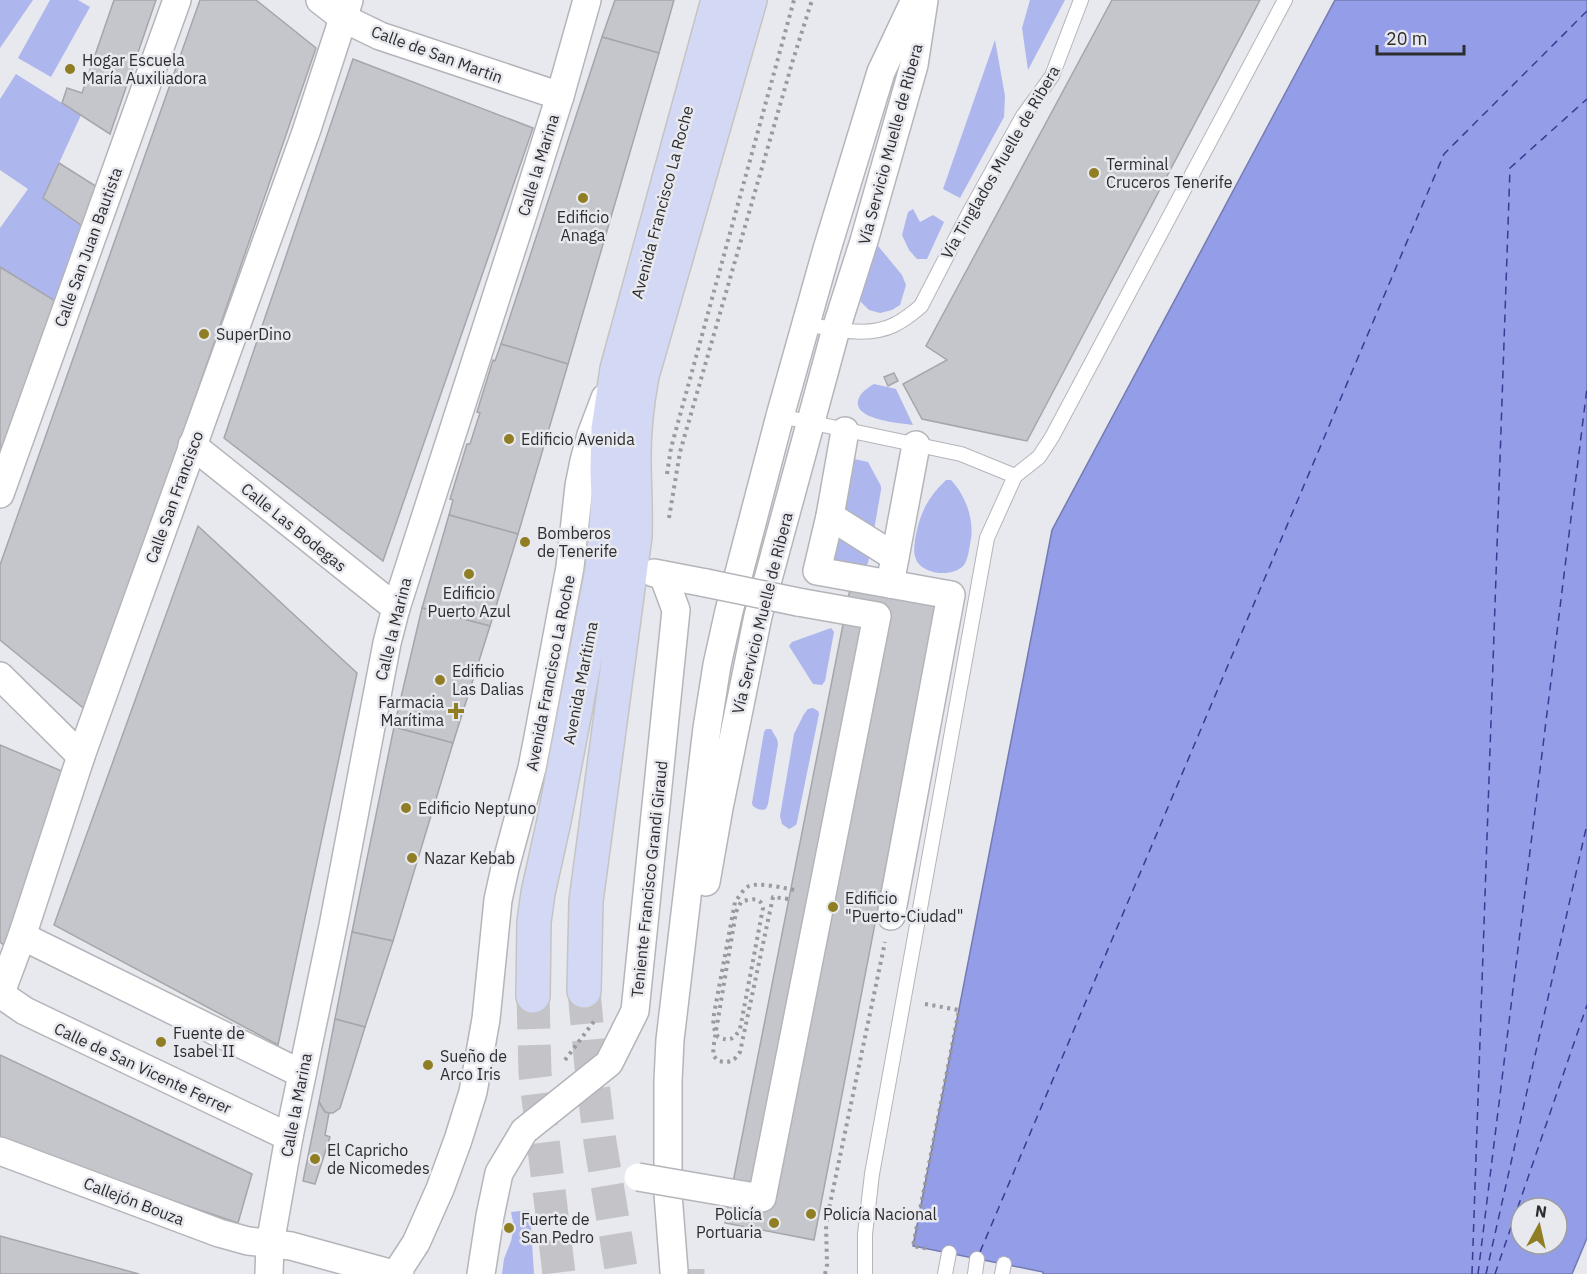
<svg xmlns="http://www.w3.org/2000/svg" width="1587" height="1274" font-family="'IBM Plex Sans',sans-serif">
<rect width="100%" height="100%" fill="#e8e9ee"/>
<!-- green -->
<g fill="#adb6ed">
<path d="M0,0H33L0,48Z"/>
<path d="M50,0H78L90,7L51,77L18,58Z"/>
<path d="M1030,0H1065L1028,70L1022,28Z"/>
<path d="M995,40L1005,96L1004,117L960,198L943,189Z"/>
<path d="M16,74L81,115L43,198L88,230L57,302L0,267V228L28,189L0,170V99Z"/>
<path d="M913,209L920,222L933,215L944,222L927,259H917L909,250L902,235L908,212Z"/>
<path d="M874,241L902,275L906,285L900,305L892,310L880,313L869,310L860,301L858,290Z"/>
<path d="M874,384L896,389L913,425C899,423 842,419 862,393C865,390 870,386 874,384Z"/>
<path d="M850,458L868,462L881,486V490L874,530L844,514Z"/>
<path d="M946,480H951C965,495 974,518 971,539C969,547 969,558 964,565C954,577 927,575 918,563C913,556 914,548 915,540C919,515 927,498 946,480Z"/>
<path d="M836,535L870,553L868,563L866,566L828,562Z"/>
<path d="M831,628L834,632L825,681L822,685L813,684L789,646L792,642Z"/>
<path d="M813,708L818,711L819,714L797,822L796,825L789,829L782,824L780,816L794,734L804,714L808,709Z"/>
<path d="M766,729H771L777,739L778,744L768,804L766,809C761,811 757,809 753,806L752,803L764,732Z"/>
<path d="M530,1210L534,1274H502L504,1259L511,1241L514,1227L511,1212Z"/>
</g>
<!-- water -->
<path fill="#939de8" stroke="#747bb1" stroke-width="1.5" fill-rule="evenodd" d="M1335,0H1587V1238L1572,1274H1043V1272L913,1246L1052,530ZM1521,1208H1557V1244H1521Z"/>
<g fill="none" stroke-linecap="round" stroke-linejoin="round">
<!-- ferry -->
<g stroke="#3a3b92" stroke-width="1.5" stroke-dasharray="8 6" stroke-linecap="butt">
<path d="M980,1252L1444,154L1587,11"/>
<path d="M1472,1274L1510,168L1587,99"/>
<path d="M1478,1274L1587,388"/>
<path d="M1486,1274L1587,824"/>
<path d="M1495,1274L1587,1005"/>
</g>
</g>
<!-- building -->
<g fill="#c5c6cb" stroke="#a5a6ab" stroke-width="1.5">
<path d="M114,0H156L110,134L62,103L67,88L82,93Z"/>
<path d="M200,0H256L316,48L87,711L0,640V565Z"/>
<path d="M615,0H674L659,53L602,37Z"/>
<path d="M1112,0H1260L1027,441L922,419L903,384L947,360L926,346Z"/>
<path d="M602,37L659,53L568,364L501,344Z"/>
<path d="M353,59L533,128L383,561L224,438Z"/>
<path d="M59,163L102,190L88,230L43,198Z"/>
<path d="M0,267L57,302L0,466Z"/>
<path d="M501,344L568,364L518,534L449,515L453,500L450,499L467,444H470L477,422L480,413L477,412L493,360L495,361Z"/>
<path d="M894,373L898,381L888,386L884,377Z"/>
<path d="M449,515L518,534L490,626L422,608Z"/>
<path d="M198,526L357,673L278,1045L54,925Z"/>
<path d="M851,584L937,602L814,1240L725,1223Z"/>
<path d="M422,608L490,626L453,743L394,727Z"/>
<path d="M394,727L453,743L393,941L352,932Z"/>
<path d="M0,745L71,775L9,949L0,942Z"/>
<path d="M352,932L393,941L365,1027L335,1019Z"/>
<path d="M335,1019L365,1027L340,1108L333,1113H329L325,1112L319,1102Z"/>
<path d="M0,1055L252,1174L238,1223L0,1142Z"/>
<path d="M319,1102L325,1112L329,1113L325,1135L330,1137L315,1184L303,1181Z"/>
<path d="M0,1236L139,1274H0Z"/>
</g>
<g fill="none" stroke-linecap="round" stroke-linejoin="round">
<!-- street-tunnel -->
<path stroke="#c3c3c8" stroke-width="27" stroke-dasharray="27 14" stroke-linecap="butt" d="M691,1269V1274"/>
<!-- primary-tunnel -->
<g stroke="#c3c3c8" stroke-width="33" stroke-dasharray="33 16" stroke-linecap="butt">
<path d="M584,991L591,1067L600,1142L622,1274"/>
<path d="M533,996L535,1073L559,1274"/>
</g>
<defs>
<g id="lane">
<path d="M806,324C834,329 867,338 894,325C904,320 913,313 921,306L969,213L1023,116L1052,76L1081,0"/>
<path d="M780,416L961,454L1015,476"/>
<path d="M865,1274V1234L872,1174L987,538L1015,476L1039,457L1052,437L1285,0"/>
<path d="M945,1274L949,1253"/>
<path d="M975,1274L977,1259"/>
<path d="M1002,1274L1004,1264"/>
</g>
<g id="street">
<path d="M320,0L343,18L380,36L560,96"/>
<path d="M845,431L830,516L817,571L951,595L891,916"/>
<path d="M192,445L396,608"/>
<path d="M0,494L177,0"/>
<path d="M830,516L895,557"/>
<path d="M654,573L706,583"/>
<path d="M890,584L916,445"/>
<path d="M0,676L81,756"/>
<path d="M706,882L719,808L758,616L836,329L864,241L914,65L924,0"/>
<path d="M22,936L302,1074"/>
<path d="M0,994L25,1011L289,1137"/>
<path d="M0,995L22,936L81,756L306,132L349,0"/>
<path d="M0,1151L219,1233L248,1241L291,1246L393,1274"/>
<path d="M731,1193L762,1198L877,616L798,602"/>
<path d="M674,1271L668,1194V1081L670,1040L707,728L717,665L729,611L780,416L827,249L881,72L915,0"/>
<path d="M269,1274L270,1244L289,1137L333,926L387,643L396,608L524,211L560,96L587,0"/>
<path d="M399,1274L401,1266L416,1243L440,1189L458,1140L473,1092L486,1019L498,900L505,868L532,768L538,737L570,567L579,486L584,461L591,435L605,398"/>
<path d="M481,1274L490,1216L499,1173L524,1131L609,1063L635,1011L676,610L663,575"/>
</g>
<g id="primary">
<path d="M584,991L586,901L635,536C636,509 634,483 634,456C634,429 637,403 642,376L750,0"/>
<path d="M533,996L534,922L538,893L554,821L602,570L606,530L608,496L607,471L608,429L617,369L718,0"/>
</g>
</defs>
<!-- lane casing -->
<use href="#lane" stroke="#b4b5ba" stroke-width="16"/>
<!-- street casing -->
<use href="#street" stroke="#b4b5ba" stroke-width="30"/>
<!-- primary casing -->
<use href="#primary" stroke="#c4c4c5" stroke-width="36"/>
<!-- path -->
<g stroke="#99999e" stroke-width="4" stroke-dasharray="3 4.5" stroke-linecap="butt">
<path d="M667,474L671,448L794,0"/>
<path d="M669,518L680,452L793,60L812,0"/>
<path d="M788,899L773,897L740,1052C734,1062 729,1063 718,1061L713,1055L714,1043L736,912L741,902C750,899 761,896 763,908L740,1029C734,1039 730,1042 718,1037L713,1026L714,1014L735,902C739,897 743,889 749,886C759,882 783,888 795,890"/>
<path d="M925,1004L959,1010L913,1246L930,1249"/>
<path d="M565,1060L595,1020"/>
<path d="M825,1274L827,1265L826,1223L885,942"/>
</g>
<!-- lane -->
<use href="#lane" stroke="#fff" stroke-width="14"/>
<!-- street -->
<use href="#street" stroke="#fff" stroke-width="27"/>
<!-- primary -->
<use href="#primary" stroke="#d3d8f5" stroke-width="33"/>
<defs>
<g id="street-bridge">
<path d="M706,583L798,602"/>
<path d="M638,1177L731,1193"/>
</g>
</defs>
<!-- street-bridge casing -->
<use href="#street-bridge" stroke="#b4b5ba" stroke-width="30" stroke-linecap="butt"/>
<!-- street-bridge -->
<use href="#street-bridge" stroke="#fff" stroke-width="27"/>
</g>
<!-- markers -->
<g fill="#907e25" stroke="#e8e9ee" stroke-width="2">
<circle cx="70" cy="69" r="6"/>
<circle cx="1094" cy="173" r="6"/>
<circle cx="583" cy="198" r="6"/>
<circle cx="204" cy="334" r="6"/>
<circle cx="509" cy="439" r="6"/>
<circle cx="525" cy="542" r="6"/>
<circle cx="469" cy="574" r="6"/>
<circle cx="440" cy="680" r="6"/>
<path d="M453 702h6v6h6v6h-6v6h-6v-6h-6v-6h6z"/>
<circle cx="406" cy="808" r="6"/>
<circle cx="412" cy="858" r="6"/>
<circle cx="833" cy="907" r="6"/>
<circle cx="161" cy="1042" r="6"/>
<circle cx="428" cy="1065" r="6"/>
<circle cx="315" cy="1159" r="6"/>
<circle cx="811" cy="1214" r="6"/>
<circle cx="774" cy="1223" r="6"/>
<circle cx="509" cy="1228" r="6"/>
</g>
<g text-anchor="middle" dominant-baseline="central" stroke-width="5" stroke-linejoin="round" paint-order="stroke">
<!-- street labels -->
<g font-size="16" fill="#2d2d30" stroke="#e8e9ee">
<text transform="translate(437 54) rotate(20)">Calle de San Martin</text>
<text transform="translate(890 144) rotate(-75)">Vía Servicio Muelle de Ribera</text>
<text transform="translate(1000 162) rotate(-60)">Vía Tinglados Muelle de Ribera</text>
<text transform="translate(538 165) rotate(-73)">Calle la Marina</text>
<text transform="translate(662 202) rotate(-75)">Avenida Francisco La Roche</text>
<text transform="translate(88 247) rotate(-70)">Calle San Juan Bautista</text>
<text transform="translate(174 497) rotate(-70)">Calle San Francisco</text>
<text transform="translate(294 527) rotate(39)">Calle Las Bodegas</text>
<text transform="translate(762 613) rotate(-76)">Vía Servicio Muelle de Ribera</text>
<text transform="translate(393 629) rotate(-76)">Calle la Marina</text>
<text transform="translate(550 673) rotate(-79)">Avenida Francisco La Roche</text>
<text transform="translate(580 683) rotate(-79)">Avenida Marítima</text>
<text transform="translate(649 879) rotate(-84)">Teniente Francisco Grandi Giraud</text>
<text transform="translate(143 1068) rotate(25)">Calle de San Vicente Ferrer</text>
<text transform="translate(296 1105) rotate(-79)">Calle la Marina</text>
<text transform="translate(134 1201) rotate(21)">Callejón Bouza</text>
</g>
<!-- poi labels -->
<g font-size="16" fill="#2d2d30" stroke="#e8e9ee" text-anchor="start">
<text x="82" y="60">Hogar Escuela<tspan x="82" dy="18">María Auxiliadora</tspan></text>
<text x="1106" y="164">Terminal<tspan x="1106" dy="18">Cruceros Tenerife</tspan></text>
<text x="583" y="217" text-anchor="middle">Edificio<tspan x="583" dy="18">Anaga</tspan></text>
<text x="216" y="334">SuperDino</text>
<text x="521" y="439">Edificio Avenida</text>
<text x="537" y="533">Bomberos<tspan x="537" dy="18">de Tenerife</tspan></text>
<text x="469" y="593" text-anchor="middle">Edificio<tspan x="469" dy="18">Puerto Azul</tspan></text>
<text x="452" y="671">Edificio<tspan x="452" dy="18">Las Dalias</tspan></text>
<text x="444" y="702" text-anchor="end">Farmacia<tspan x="444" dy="18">Marítima</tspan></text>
<text x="418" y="808">Edificio Neptuno</text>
<text x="424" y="858">Nazar Kebab</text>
<text x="845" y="898">Edificio<tspan x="845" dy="18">"Puerto-Ciudad"</tspan></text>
<text x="173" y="1033">Fuente de<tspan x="173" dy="18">Isabel II</tspan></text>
<text x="440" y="1056">Sueño de<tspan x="440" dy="18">Arco Iris</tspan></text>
<text x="327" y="1150">El Capricho<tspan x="327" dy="18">de Nicomedes</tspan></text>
<text x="762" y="1214" text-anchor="end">Policía<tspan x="762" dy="18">Portuaria</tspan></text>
<text x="823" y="1214">Policía Nacional</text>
<text x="521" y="1219">Fuerte de<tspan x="521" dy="18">San Pedro</tspan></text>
</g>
</g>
<!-- north arrow -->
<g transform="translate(1539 1226) rotate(8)"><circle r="28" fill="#e8e9ee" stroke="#9d9ea2" stroke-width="1.5"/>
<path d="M0-4.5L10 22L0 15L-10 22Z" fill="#907e25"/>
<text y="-9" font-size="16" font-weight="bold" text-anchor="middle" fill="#2d2d30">N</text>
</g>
<!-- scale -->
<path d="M1377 45v9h87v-9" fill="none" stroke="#2d2d30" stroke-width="3"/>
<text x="1386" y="45" font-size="18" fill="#2d2d30" stroke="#e8e9ee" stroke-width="4.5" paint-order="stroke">20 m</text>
</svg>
